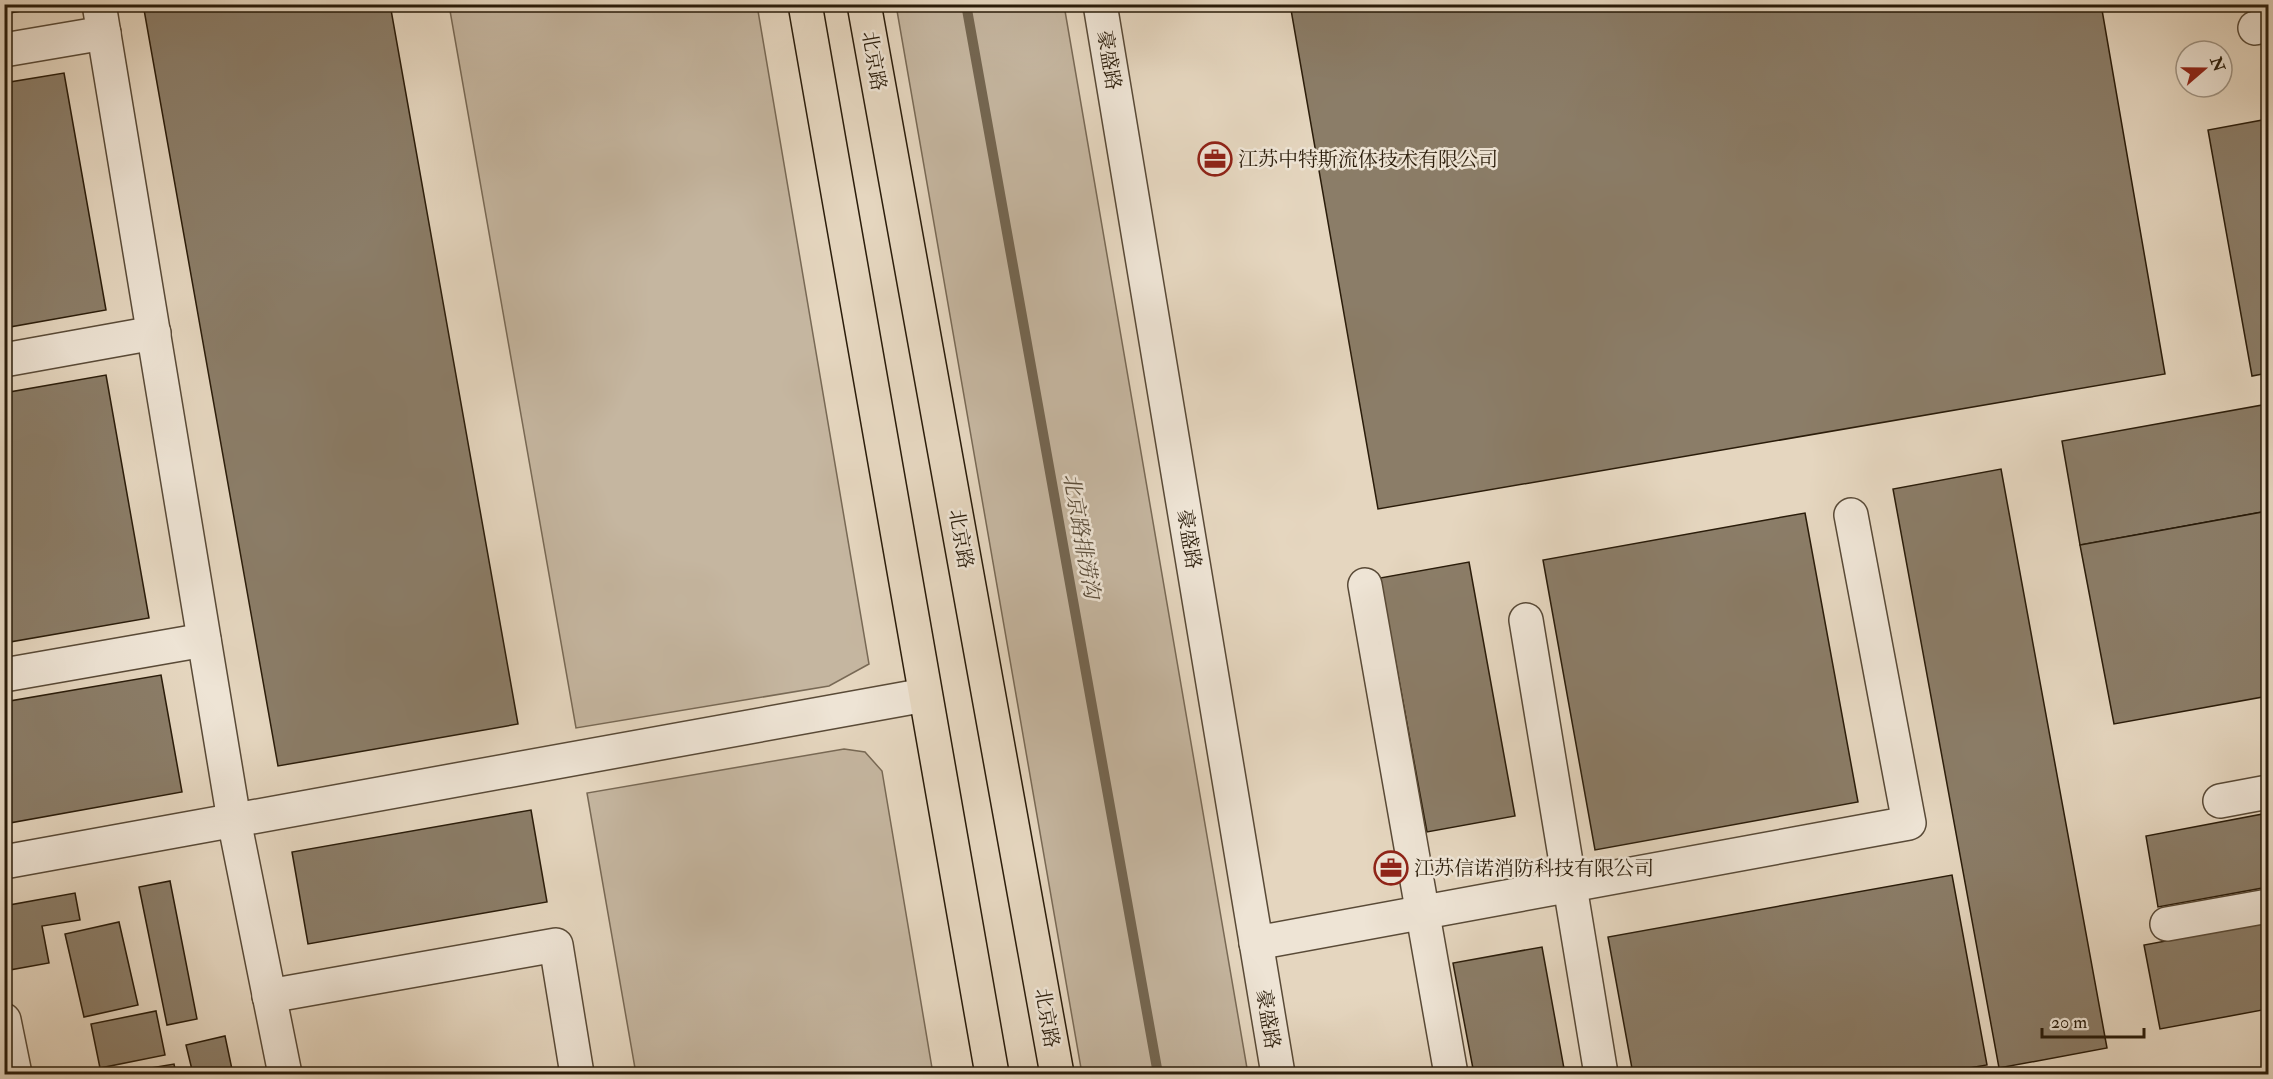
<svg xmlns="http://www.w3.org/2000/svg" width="2273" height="1079" font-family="'IM FELL Double Pica','Noto Serif SC',serif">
<rect width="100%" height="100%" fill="#e5d6bf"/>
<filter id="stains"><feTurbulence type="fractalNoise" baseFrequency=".00333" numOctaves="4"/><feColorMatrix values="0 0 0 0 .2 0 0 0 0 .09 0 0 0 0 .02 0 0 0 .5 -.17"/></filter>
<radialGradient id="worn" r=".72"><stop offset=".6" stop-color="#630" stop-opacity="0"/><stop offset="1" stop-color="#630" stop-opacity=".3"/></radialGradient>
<!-- green -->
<g fill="#c5b6a0" stroke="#786955" stroke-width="1.5">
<path d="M449,5H757L869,664L829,686L576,728Z"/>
<path d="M896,5H1064L1248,1074H1082Z"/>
<path d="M844,749L865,752L882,771L933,1074H636L587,793Z"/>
</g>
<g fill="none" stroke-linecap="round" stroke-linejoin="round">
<!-- stream -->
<path stroke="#746651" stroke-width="10" d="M966,4L1158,1074"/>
</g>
<!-- building -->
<g fill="#8b7d68" stroke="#2a1c0a" stroke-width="1.5">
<path d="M4,4H53L54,5L4,14Z"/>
<path d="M143,4H390L518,724L278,766Z"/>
<path d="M1290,4H2101L2165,374L1378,509Z"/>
<path d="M64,73L106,310L4,328V83Z"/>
<path d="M2268,119V373L2252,376L2208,130Z"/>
<path d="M106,375L149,618L4,643V393Z"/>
<path d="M2268,404V511L2080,545L2062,441Z"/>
<path d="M2001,469L2107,1048L1999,1068L1893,489Z"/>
<path d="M2268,511V696L2114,724L2080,545Z"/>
<path d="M1805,513L1858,802L1595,850L1543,560Z"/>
<path d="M1469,562L1515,816L1427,832L1380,578Z"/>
<path d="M161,675L182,792L4,824V702Z"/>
<path d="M531,810L547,902L308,944L292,852Z"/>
<path d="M2268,813V887L2158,907L2146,836Z"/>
<path d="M1952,875L1987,1065L1933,1074H1633L1608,937Z"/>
<path d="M170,881L197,1019L167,1025L139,887Z"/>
<path d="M75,893L80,920L42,926L49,963L4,971V906Z"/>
<path d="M119,922L138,1005L84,1017L65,934Z"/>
<path d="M2268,922V1009L2160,1029L2144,945Z"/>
<path d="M1542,947L1565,1074H1474L1453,963Z"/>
<path d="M156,1011L165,1055L100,1068L91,1024Z"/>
<path d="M225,1036L233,1074H193L186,1045Z"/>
<path d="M174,1064L176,1074H115Z"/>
</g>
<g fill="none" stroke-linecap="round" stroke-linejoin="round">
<defs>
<g id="minor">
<path d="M99,4L234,820L285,1074"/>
<path d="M1100,4L1278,1074"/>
<path d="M2255,28L2268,25"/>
<path d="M4,50L104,33"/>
<path d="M4,360L154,333"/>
<path d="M1365,585L1451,1074"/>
<path d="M1526,620L1601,1074"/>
<path d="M4,675L204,640"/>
<path d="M2220,801L2268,792"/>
<path d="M4,862L925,695"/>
<path d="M2167,924L2268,906"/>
<path d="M1256,943L1909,823L1851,515"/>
<path d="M269,996L556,945L577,1074"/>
<path d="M4,1020L15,1074"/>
</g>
<g id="major">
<path d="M805,4L992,1074"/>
<path d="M864,4L1057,1074"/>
</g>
</defs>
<!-- minor casing -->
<use href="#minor" stroke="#594a37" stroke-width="36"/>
<!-- major casing -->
<use href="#major" stroke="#2a1c0a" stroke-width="36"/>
<!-- minor -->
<use href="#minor" stroke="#eee4d5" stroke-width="33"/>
<!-- major -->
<use href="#major" stroke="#e5d6bf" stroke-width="33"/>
</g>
<!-- icons -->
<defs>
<symbol id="office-ring" viewBox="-11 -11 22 22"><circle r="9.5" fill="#eee4d5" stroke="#8f2418" stroke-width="1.5"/><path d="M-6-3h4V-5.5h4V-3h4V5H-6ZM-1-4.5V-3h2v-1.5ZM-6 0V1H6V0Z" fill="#8f2418"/></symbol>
</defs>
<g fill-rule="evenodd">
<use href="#office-ring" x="1196" y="140" width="38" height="38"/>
<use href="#office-ring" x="1372" y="849" width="38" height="38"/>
</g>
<g text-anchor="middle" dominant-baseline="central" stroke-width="5" stroke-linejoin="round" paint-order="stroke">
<!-- street labels -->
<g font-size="20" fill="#2a1c0a" stroke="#eee4d5">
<text transform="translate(1109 60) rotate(81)">豪盛路</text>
<text transform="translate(874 61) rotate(80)">北京路</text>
<text transform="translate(961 539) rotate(80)">北京路</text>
<text transform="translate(1189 539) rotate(81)">豪盛路</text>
<text transform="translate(1047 1018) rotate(80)">北京路</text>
<text transform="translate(1268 1019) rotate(81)">豪盛路</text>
</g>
<!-- poi labels -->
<g font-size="20" fill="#2a1c0a" stroke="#eee4d5" text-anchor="start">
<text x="1238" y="159">江苏中特斯流体技术有限公司</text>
<text x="1414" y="868">江苏信诺消防科技有限公司</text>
</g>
<!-- water labels -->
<g font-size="21" font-style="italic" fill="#5b4d3a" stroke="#eee4d5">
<text transform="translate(1081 536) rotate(80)">北京路排涝沟</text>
</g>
</g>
<!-- margin -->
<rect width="2273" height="1079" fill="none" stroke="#e5d6bf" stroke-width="24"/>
<rect x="6" y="6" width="2261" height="1067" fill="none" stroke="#2a1c0a" stroke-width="3"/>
<rect x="12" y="12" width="2249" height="1055" fill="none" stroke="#2a1c0a" stroke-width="1.5"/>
<!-- north arrow -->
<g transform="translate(2204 69) rotate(70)"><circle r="28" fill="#eee4d5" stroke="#a09484" stroke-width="1.5"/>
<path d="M0-4.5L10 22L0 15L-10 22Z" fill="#8f2418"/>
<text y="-9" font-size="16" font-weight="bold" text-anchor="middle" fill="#2a1c0a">N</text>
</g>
<!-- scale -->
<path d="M2042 1028v9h102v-9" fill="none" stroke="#2a1c0a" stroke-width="3"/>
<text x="2051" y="1028" font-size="18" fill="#2a1c0a" stroke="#eee4d5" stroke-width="4.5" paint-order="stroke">20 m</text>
<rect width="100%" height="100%" filter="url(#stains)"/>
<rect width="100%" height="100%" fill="url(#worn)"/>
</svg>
